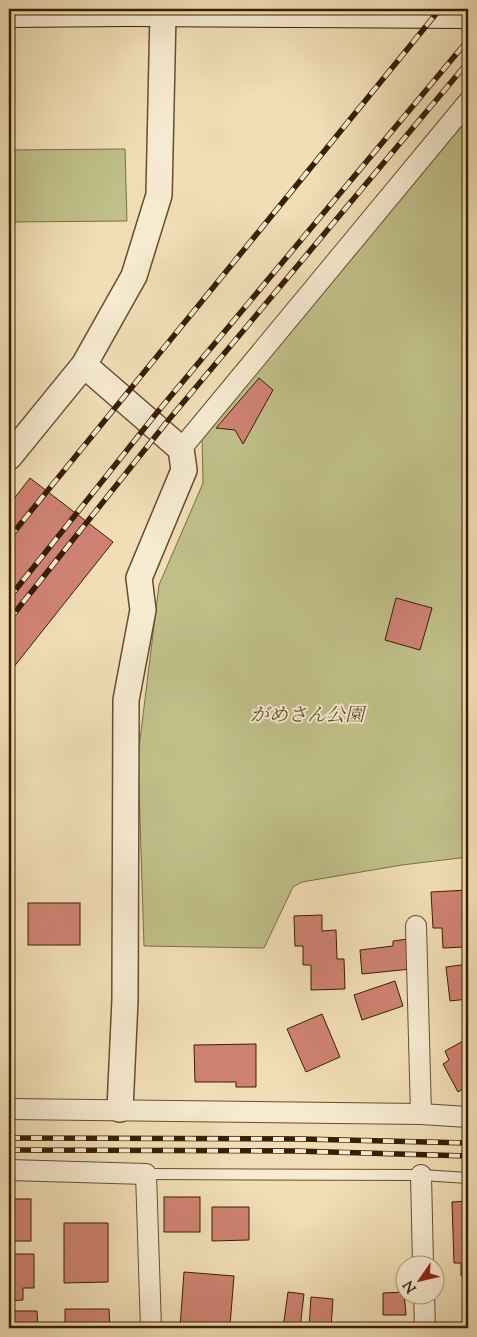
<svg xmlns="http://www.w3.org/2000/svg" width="477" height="1337" font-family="'Sorts Mill Goudy','Noto Serif JP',serif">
<rect width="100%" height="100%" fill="#f1deb6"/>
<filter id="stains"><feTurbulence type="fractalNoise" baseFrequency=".004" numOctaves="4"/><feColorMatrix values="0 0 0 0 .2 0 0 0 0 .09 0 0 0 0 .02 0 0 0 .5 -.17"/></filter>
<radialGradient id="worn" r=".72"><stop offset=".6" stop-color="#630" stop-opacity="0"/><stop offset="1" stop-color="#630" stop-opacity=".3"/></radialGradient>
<!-- green -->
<g fill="#c0c089" stroke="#7c6f46">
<path d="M468,110V857L402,865L302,882L293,887L264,948L144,946L138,756L159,585L203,483L202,437Z"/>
<path d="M125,149L127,221L9,222V150Z"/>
</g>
<!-- building -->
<g fill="#cf8274" stroke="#381e03">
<path d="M259,378L273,390L243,444L235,430L216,428Z"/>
<path d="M30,478L113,542L9,673V505Z"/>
<path d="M396,598L432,608L420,650L385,640Z"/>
<path d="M468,890V927H464L465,947L443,948L442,928H433L431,892Z"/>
<rect x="28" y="903" width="52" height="42"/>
<path d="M322,915V931L336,930L337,959H344L345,989L311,990V965H303V946H295L294,916Z"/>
<path d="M408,939L411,969L362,974L360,950L393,946V941Z"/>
<path d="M468,964V999L450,1001L446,967Z"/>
<path d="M395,981L403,1006L362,1020L354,995Z"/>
<path d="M322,1014L340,1057L306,1072L287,1029Z"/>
<path d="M465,1040L468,1046V1086L458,1092L443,1064L449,1060L445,1051Z"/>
<path d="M256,1044V1087H236V1082H195L194,1045Z"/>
<rect x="164" y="1197" width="36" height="35"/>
<rect x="9" y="1199" width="22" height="42"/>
<path d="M468,1201V1275L461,1276V1263H454L452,1202Z"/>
<path d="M212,1207H249V1240L212,1241Z"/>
<path d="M64,1223H108V1282L64,1283Z"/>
<path d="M9,1254H34V1288H23V1300L9,1301Z"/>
<path d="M184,1272L234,1276L230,1325L201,1322L200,1328H180Z"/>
<path d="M288,1292L304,1294L300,1328H283Z"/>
<path d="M404,1292L406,1315H383V1293Z"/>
<path d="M311,1297L333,1299L331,1328H309Z"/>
<path d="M65,1309H109L110,1328H65Z"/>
<path d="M9,1311H37L38,1328H9Z"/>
<path d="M417,1323V1328H383V1324Z"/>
</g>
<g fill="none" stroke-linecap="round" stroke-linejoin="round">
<defs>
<path id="service" d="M146,1174L421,1175L468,1178"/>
<g id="minor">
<path d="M181,449L468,102"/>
<path d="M416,926L421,1114"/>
<path d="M9,1109L421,1114L468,1117"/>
<path d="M9,1170L146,1174L151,1328"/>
<path d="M421,1175L423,1264"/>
<path d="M424,1294L425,1328"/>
</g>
<g id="tertiary">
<path d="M9,457L84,365"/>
<path d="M120,1109L125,1000L126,700L143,610L139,578L184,470L181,449L84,365L134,276L159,195L163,13"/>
</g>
<path id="secondary" d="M9,13L126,12L468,14"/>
</defs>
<!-- service casing -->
<use href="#service" stroke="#664e30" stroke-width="12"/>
<!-- minor casing -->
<use href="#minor" stroke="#664e30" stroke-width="22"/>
<!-- tertiary casing -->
<use href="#tertiary" stroke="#664e30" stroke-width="28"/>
<!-- secondary casing -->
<use href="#secondary" stroke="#381e03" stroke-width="30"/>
<!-- service -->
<use href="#service" stroke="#f6ead0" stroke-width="10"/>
<!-- minor -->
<use href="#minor" stroke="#f6ead0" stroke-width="20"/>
<!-- tertiary -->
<use href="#tertiary" stroke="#f6ead0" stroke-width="25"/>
<!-- secondary -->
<use href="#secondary" stroke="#f6ead0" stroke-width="28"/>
<defs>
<g id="rail">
<path d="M9,538L440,9"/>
<path d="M9,598L155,415L468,40"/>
<path d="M9,620L166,423L468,62"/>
<path d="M9,1138L302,1139L468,1143"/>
<path d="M9,1150L295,1151L468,1156"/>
</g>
</defs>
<!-- rail casing -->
<use href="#rail" stroke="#381e03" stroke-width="5.5"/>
<!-- rail -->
<use href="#rail" stroke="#f6ead0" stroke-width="4" stroke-dasharray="11" stroke-linecap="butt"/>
</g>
<g text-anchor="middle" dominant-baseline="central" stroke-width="4" stroke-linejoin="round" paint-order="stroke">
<!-- park labels -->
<g font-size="19" font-style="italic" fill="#614f2b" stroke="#f6ead0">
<text x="307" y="716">がめさん公園</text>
</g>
</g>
<!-- margin -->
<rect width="477" height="1337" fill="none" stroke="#f1deb6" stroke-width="30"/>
<rect x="10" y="10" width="457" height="1317" fill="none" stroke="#381e03" stroke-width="2.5"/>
<rect x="15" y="15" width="447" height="1307" fill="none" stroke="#381e03"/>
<!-- north arrow -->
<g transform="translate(420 1280) rotate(236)"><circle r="24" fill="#f6ead0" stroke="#aa987e"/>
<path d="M0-4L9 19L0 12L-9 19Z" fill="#8f2418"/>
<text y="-8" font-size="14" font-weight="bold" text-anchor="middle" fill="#381e03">N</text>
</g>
<rect width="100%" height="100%" filter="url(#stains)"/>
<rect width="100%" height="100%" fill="url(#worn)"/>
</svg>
